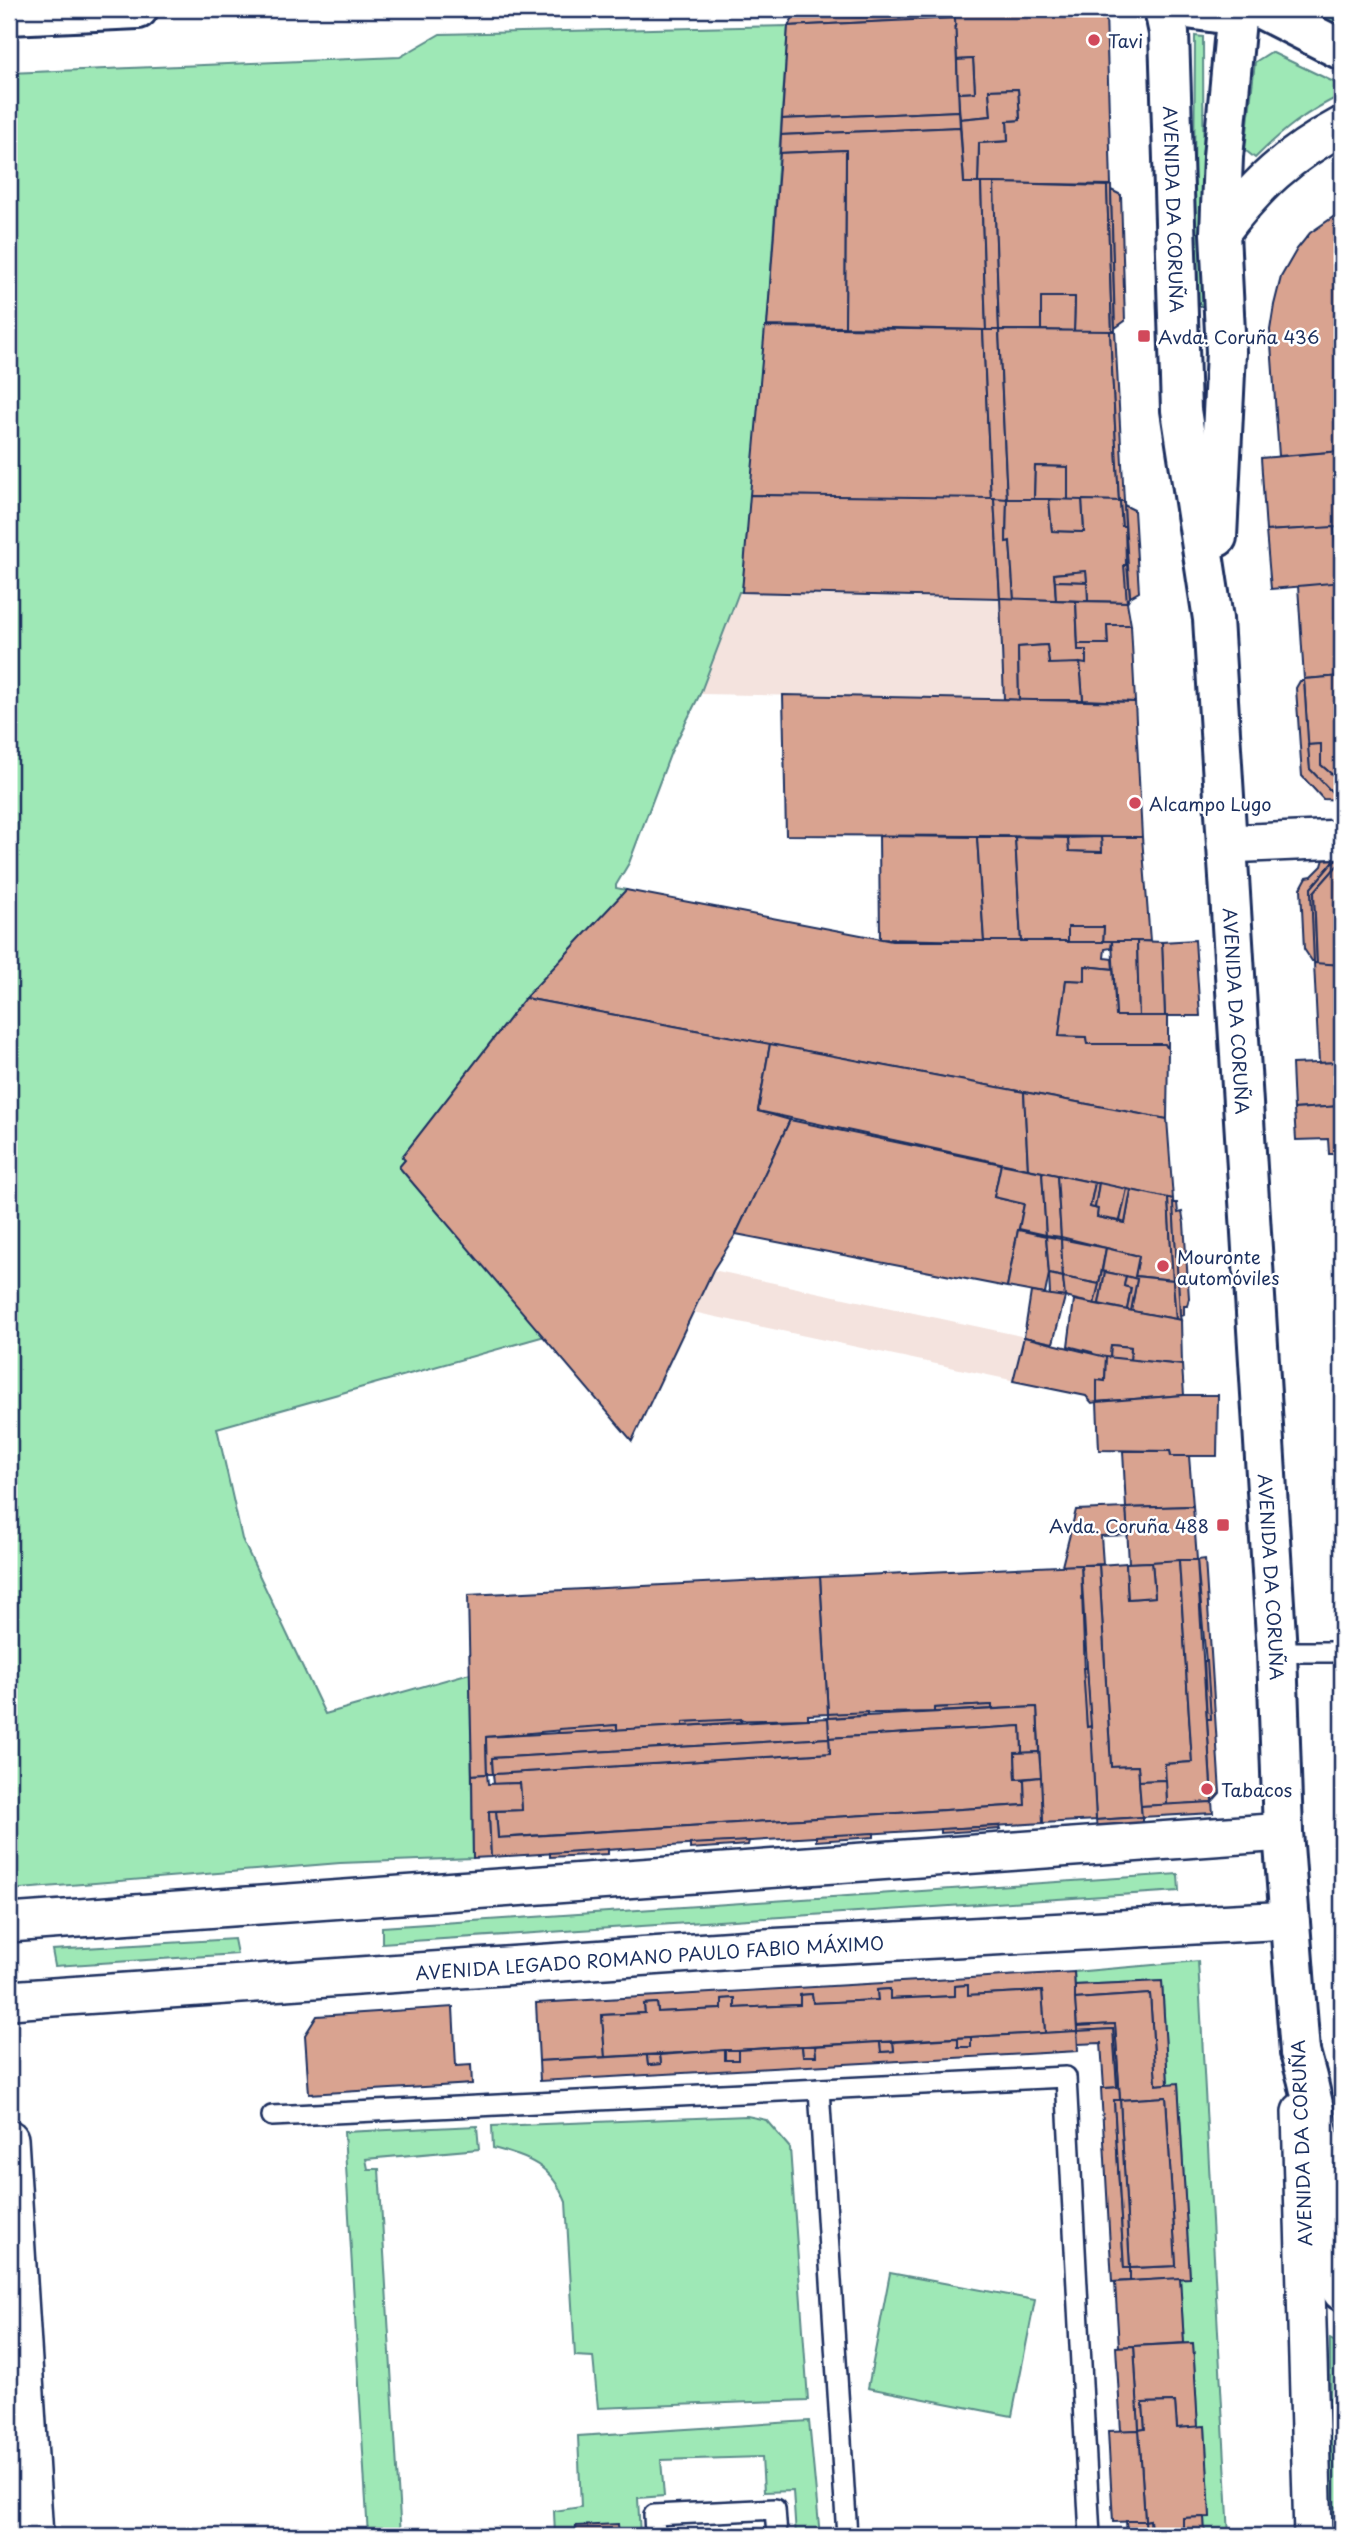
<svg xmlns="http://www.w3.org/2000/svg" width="1351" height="2545" font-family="'Playpen Sans',sans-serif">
<rect width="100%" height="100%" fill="#fff"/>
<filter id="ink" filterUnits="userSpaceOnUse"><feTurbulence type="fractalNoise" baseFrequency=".0143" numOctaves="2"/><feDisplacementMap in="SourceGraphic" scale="14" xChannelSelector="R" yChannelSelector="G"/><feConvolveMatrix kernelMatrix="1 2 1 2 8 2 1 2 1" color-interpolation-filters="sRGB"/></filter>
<g filter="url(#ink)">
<!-- built -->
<g fill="#f4e3de">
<path d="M739,592L1127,602L1135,702L700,694Z"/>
<path d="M713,1270L1068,1346L1092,1352L1094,1356L1182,1365L1184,1395L1092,1403L1086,1396L693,1312Z"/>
</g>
<!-- green -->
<g fill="#9ee8b6" stroke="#5c8c8a" stroke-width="2">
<path d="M1302,9H1330L1342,17V29Z"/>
<path d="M788,26L767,326L742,592H739L700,694L671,752L629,863L616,885V888L626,890L525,998L402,1157L405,1160L399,1167L545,1336L217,1428L242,1539L325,1714L470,1673L473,1858L340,1863L9,1890V73L400,57L440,34Z"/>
<path d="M1195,36L1203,37L1204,306H1199L1194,198Z"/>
<path d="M1271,52L1342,86V95C1307,111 1283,130 1255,158L1245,150L1255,62Z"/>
<path d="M1334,1241H1342V1330H1339Z"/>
<path d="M1178,1874L1179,1891L382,1943V1927Z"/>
<path d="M234,1939L237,1954L55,1966L52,1950Z"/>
<path d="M1198,1961L1229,2536H1205L1204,2517L1210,2516L1205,2426L1198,2427L1193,2343H1184L1180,2278L1190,2277L1178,2084H1168L1162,1981L1075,1985L1074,1972Z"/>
<path d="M747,2116L766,2120L790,2148L808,2400L598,2408L593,2357L575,2356L566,2202C551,2165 530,2158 493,2148L492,2126Z"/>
<path d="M477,2126L479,2149L366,2159L368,2169H379L401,2536H368L344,2132Z"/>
<path d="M890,2273L1035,2300L1012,2416L868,2388Z"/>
<path d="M1330,2339L1342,2346V2536H1332L1331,2531Z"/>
<path d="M809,2421L820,2536H796L793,2491L764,2492L762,2457L661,2460L664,2496L638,2498L640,2536H555L554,2511L581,2507L578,2436Z"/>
</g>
<!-- building -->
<g fill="#d9a390" stroke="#1b2f5e" stroke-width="2">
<path d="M797,9H948V11L861,17L795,14L792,18Z"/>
<path d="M990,9H1103L1106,12L1111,185L978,183L979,143L1008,141L1007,121L1020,120L1018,89L989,90L991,116L960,119L958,93L975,92L973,59L957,60L954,11Z"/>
<path d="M954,11L955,18L788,26L795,14L861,17Z"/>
<path d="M955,18L959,111L782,119L788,26Z"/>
<path d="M973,59L975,92L958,93L957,60Z"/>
<path d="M1018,89L1020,120L1007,121L1008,141L979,143L978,183H964L960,119L991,116L989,90Z"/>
<path d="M959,111L960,127L781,135L782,119Z"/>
<path d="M960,127L964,183H981L986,330L845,327L846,150L780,153L781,135Z"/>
<path d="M846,150L845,327L767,326L780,153Z"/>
<path d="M981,183H994L999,330H986Z"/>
<path d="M994,183L1107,186L1112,331H1074L1075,297H1041V330H999Z"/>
<path d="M1111,185L1115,331H1112L1107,186Z"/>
<path d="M1111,190L1121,195L1125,321L1115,328Z"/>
<path d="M1342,211V451L1279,456L1270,330L1274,305L1281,277L1297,249L1310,233Z"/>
<path d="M1041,297H1075L1074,331L1041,330Z"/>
<path d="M765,327L983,330L991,499L750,495Z"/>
<path d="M983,330H999L1007,499H991Z"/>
<path d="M999,330L1110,331L1119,501L1068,500V467L1035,466L1034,500L1007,499Z"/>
<path d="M1110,331H1115L1124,501H1119Z"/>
<path d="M1342,451V527L1266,531L1261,458Z"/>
<path d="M1035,466L1068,467V500H1034Z"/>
<path d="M750,495L994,498L1000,598L742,592Z"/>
<path d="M994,498L1007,499L1006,542L1010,541L1014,599L1000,598Z"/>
<path d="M1007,499H1049L1052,531L1084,532L1082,500L1120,501L1122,526H1125L1127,602L1088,601L1086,571L1054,574L1056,600L1014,599L1010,541L1006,542Z"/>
<path d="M1049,499L1082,500L1084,532L1052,531Z"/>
<path d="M1120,501H1124L1125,526H1122Z"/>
<path d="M1124,505L1134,510L1139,592L1130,597Z"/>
<path d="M1334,527L1340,583L1271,589L1266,531Z"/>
<path d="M1124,565H1127L1130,597L1127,602Z"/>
<path d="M1086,571L1087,582L1055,581L1054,574Z"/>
<path d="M1055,581L1087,582L1088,601L1056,600Z"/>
<path d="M1342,582V676L1304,679L1298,586Z"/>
<path d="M1000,598L1076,601L1078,650H1086V664H1049L1047,645L1018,647L1019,700L1004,699Z"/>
<path d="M1076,601L1127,602L1131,625H1107L1108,644H1078Z"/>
<path d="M1107,625H1131L1135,702L1083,700L1080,663L1086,664V650H1078V644H1108Z"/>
<path d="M1047,645L1049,664L1080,663L1083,700H1019L1018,647Z"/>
<path d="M1342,676V783L1321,765V744L1308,745L1304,679Z"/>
<path d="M1300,681H1304L1310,769L1333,793L1342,794V800L1323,799L1302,776L1296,688Z"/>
<path d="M783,695L1135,702L1142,837L786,835Z"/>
<path d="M1321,744V765L1342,783V794L1333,793L1310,769L1308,745Z"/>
<path d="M879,836L977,837L984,941L880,939Z"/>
<path d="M977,837H1015L1021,941H984Z"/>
<path d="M1015,837L1068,838L1069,851L1102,852L1101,837H1142L1150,941L1103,942L1104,927H1068V942L1021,941Z"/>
<path d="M1101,837L1102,852L1069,851L1068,838Z"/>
<path d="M1342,853V860L1334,861L1311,888L1315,961H1312L1304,949L1301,888L1307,877L1312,876L1322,866L1324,859Z"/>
<path d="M1342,860V865L1337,866L1314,892L1317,964L1314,963L1311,888L1334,861Z"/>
<path d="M1342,865V965L1317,964L1314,892L1337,866Z"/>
<path d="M626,890L892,941H1112L1111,948L1105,949L1104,958L1112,959L1113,969L1085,966V981L1066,980L1059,1036L1086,1037L1087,1044H1165L1168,1049L1167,1119L525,998Z"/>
<path d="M1068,927H1104L1103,942H1068Z"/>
<path d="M1195,940L1200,1016H1165L1162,942Z"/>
<path d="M1112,941H1137L1139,1016H1116Z"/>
<path d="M1137,941L1162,942L1165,1016H1139Z"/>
<path d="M1314,963L1342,965V1062L1319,1063Z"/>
<path d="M1085,966L1113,969L1116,1016H1168V1049L1165,1044H1087L1086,1037L1059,1036L1066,980L1085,981Z"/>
<path d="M525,998L770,1044L758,1111L790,1120L736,1234L713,1270L632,1441L399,1167L405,1160L402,1157Z"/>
<path d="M770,1044L1024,1092L1028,1169L758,1111Z"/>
<path d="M1342,1062V1106L1294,1109L1292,1064Z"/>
<path d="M1024,1092L1167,1119L1173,1199L1028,1169Z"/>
<path d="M1342,1106V1154H1329L1328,1139L1296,1140L1294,1109Z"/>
<path d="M790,1120L1001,1164L994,1197L1024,1204L1019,1229L1046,1236L1018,1230L1007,1287L736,1234Z"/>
<path d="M1001,1164L1042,1172L1046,1235L1019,1229L1024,1204L994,1197Z"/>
<path d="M1042,1172L1057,1175L1061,1237L1046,1235Z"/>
<path d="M1057,1175L1095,1183L1090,1207L1098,1209L1097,1217L1125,1223L1131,1190L1168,1198L1173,1280L1135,1276L1139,1256L1061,1237Z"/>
<path d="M1095,1183H1099L1095,1208L1090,1207Z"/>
<path d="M1099,1183L1127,1189L1120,1221L1097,1217L1098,1209L1095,1208Z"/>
<path d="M1127,1189L1131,1190L1125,1223L1120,1221Z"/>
<path d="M1168,1198L1173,1199L1178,1279L1173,1280Z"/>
<path d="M1173,1203H1177L1178,1213L1182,1212L1184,1223L1189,1298L1187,1306H1184V1315L1180,1316Z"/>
<path d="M1018,1230L1046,1236L1049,1274L1045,1294L1007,1287Z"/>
<path d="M1046,1236L1061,1239L1063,1277L1049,1274Z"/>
<path d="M1061,1239L1106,1248L1099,1284L1063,1277Z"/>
<path d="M1106,1248L1139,1256L1135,1276L1173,1280L1176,1319L1131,1311L1137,1279L1102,1271Z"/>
<path d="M1102,1271L1105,1272L1099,1304H1094Z"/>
<path d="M1105,1272L1126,1276L1124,1286L1131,1288L1127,1310L1099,1304Z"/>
<path d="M1049,1274L1063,1277L1065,1297L1050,1295Z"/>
<path d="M1126,1276L1137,1279L1131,1311L1127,1310L1131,1288L1124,1286Z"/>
<path d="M1063,1277L1099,1284L1094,1304L1065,1297Z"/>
<path d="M1178,1279L1180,1316L1181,1320L1176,1319L1173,1280Z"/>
<path d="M1031,1292L1065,1297L1053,1343L1024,1337Z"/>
<path d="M1074,1300L1181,1320L1182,1365L1130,1360L1131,1347L1111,1345L1110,1358L1094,1356L1092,1352L1068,1346Z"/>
<path d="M1024,1337L1106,1357L1105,1381L1097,1380V1402L1092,1403L1086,1396L1013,1381Z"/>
<path d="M1111,1345L1131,1347L1130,1360L1110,1358Z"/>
<path d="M1106,1357L1182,1365L1184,1395L1097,1402V1380L1105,1381Z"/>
<path d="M1184,1395H1218L1217,1456H1171L1170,1451L1099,1450L1097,1402Z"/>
<path d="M1123,1451H1170L1171,1456H1189L1193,1506L1126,1508Z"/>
<path d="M1193,1506L1197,1560L1129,1563L1126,1508Z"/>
<path d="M1126,1508L1128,1535L1101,1536L1103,1564L1062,1566L1076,1510Z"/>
<path d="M1205,1559L1220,1793L1212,1802L1207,1719H1211L1197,1560Z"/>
<path d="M1179,1560L1192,1762L1165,1764L1166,1780L1139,1781L1138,1766L1111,1767L1099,1565L1126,1563L1128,1599L1155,1597L1152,1562Z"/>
<path d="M1179,1560H1197L1212,1802L1167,1805L1165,1764L1192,1762Z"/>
<path d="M1152,1562L1155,1597L1128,1599L1126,1563Z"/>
<path d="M1081,1565H1099L1111,1767L1138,1766L1142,1817L1096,1820Z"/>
<path d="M1081,1565L1087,1727L1091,1726L1096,1820L1043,1823L1037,1707L992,1709V1705L934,1708V1712L828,1714L820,1577Z"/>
<path d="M820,1577L828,1714L808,1715V1719L683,1722V1726L617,1730V1725L486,1737L487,1774L472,1775L468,1595Z"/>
<path d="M1204,1661H1207L1211,1719H1207Z"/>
<path d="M1083,1668H1087L1091,1726L1087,1727Z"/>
<path d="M992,1705V1709L934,1712V1708Z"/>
<path d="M1037,1707L1039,1752L1022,1753L1021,1726L829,1738L828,1718Z"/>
<path d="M867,1712V1715L828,1718V1714Z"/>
<path d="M828,1718L829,1738L492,1758L493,1774H487L486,1737Z"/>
<path d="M741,1719V1722L683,1726V1722Z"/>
<path d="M617,1725V1730L558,1733L559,1729Z"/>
<path d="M1021,1726L1022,1753H1015L1016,1779H1024L1025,1805L498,1838L496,1811L522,1810L520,1783L494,1784L493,1774L830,1753L829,1738Z"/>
<path d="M829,1738L830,1753L493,1774L492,1758Z"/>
<path d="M1039,1752L1041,1777L1016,1779L1015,1753Z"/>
<path d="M487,1774L488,1784L520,1783L522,1810L489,1811L491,1857L473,1858L472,1775Z"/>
<path d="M1041,1777L1043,1823L491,1857L489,1811H496L498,1838L1025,1805L1024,1779Z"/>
<path d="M1166,1780L1167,1805L1141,1806L1139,1781Z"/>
<path d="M1212,1802L1213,1813L1142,1817L1141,1806Z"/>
<path d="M1142,1817V1827L1097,1830L1096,1820Z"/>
<path d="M999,1826L1000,1829L941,1833V1829Z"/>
<path d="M874,1833V1837L816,1841V1836Z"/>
<path d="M749,1841L748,1845L690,1849V1844Z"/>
<path d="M608,1849V1854L550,1857V1853Z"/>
<path d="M1074,1972L1077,2031L1045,2033L1042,1991L968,1995V1985L955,1986V1996L890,1999V1989L877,1990L878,2000L813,2003L812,1994L800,1995V2005L735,2008V1998L722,1999V2009L658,2012L657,2003L644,2004L645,2013L602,2015L605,2057L539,2061L536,2003Z"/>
<path d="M1162,1981L1168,2084L1156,2085L1150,1994L1075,1999V1985Z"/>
<path d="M968,1985V1995L1042,1991L1045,2033L605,2057L602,2015L645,2013L644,2004L657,2003L658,2012L722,2009V1999L735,1998V2008L800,2005V1995L812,1994L813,2003L878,2000L877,1990L890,1989V1999L955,1996V1986Z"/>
<path d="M1150,1994L1156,2085L1178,2083L1190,2278L1130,2281V2268L1176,2266L1166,2097L1120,2100L1115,2024L1077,2026L1075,1999Z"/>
<path d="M453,2007L456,2066L471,2065L472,2084L309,2094L305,2035L317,2016Z"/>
<path d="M1115,2024L1120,2100H1114L1124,2268H1130V2281L1112,2282L1101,2088L1117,2087L1113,2029L1077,2031V2026Z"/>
<path d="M1113,2029L1117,2087L1104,2088L1101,2043L1078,2044L1077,2031Z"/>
<path d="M1077,2031L1078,2051L540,2081L539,2061L647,2055L648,2065L661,2064L660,2055L725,2050V2060H738V2050L802,2046L803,2056H816L815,2046L880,2042L881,2052L894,2051L893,2042L958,2038V2047H971V2037Z"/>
<path d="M971,2037V2047H958V2038Z"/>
<path d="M880,2042H893L894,2051L881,2052Z"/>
<path d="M802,2046H815L816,2056H803Z"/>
<rect x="725" y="2050" width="13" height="10"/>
<path d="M647,2055H660L661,2064L648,2065Z"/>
<path d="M1166,2097L1176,2266L1130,2268L1120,2100Z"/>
<path d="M1114,2100H1120L1130,2268H1124Z"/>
<path d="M1180,2278L1184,2343L1119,2347L1115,2282Z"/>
<path d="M1193,2343L1198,2427L1177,2428L1175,2402L1143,2403L1145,2429L1139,2430L1134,2346Z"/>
<path d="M1134,2346L1139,2430L1121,2431L1116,2347Z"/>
<path d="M1175,2402L1177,2428L1205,2426L1210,2517L1183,2518V2536H1151L1150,2520L1145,2521L1139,2430L1145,2429L1143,2403Z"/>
<path d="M1139,2430L1145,2521L1113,2522L1108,2431Z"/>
<path d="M1204,2517L1205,2536H1183V2518Z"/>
<path d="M1150,2520L1151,2536H1146L1145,2521Z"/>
<path d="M1126,2521H1145L1146,2536H1127Z"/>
<path d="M618,2524L619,2536H577L576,2526Z"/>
</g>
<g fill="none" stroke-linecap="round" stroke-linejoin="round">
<defs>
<g id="lane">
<path d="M1277,1652H1342"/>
<path d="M819,2089L847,2536"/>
<path d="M272,2116L1066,2077L1090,2536"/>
<path d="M655,2536L654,2515L775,2509L777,2536"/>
</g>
<g id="street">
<path d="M1220,233C1257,184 1288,155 1342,126"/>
<path d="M1226,844L1342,839"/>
<path d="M9,1923L1283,1832"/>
<path id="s1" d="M9,2000L766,1948L1290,1920"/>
<path d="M1301,2112L1313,2536"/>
<path d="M9,2139L34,2536"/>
</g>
<g id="secondary">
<path id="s2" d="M1164,9L1169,33L1181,410L1213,619L1277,1652L1283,1832L1300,2052"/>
<path d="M1217,537L1226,352L1220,233L1223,157L1237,9"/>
</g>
<g id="highway">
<path d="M1187,9L1217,13L1234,9"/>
<path d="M1261,9L1342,50"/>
<path d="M9,15L138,9"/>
<path d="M1300,2052C1311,2089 1318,2125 1322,2163C1326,2205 1320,2253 1342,2291"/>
</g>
</defs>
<!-- lane casing -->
<use href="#lane" stroke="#1b2f5e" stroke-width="24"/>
<!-- street casing -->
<use href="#street" stroke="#1b2f5e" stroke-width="42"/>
<!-- secondary casing -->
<use href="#secondary" stroke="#1b2f5e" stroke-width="44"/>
<!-- highway casing -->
<use href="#highway" stroke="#1b2f5e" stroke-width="44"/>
<!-- lane -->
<use href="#lane" stroke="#fff" stroke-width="19"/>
<!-- street -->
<use href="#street" stroke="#fff" stroke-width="37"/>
<!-- secondary -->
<use href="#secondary" stroke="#fff" stroke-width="38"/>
<!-- highway -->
<use href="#highway" stroke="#fff" stroke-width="38"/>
</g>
</g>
<!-- markers -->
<g fill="#d1495b" stroke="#fff" stroke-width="2.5">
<circle cx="1094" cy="40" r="7"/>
<rect x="1137" y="329" width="14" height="14" rx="3.5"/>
<circle cx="1135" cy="803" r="7"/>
<circle cx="1163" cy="1266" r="7"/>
<rect x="1216" y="1518" width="14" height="14" rx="3.5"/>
<circle cx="1207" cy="1789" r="7"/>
</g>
<g text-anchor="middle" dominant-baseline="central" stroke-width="5" stroke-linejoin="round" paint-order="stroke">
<!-- poi labels -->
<g font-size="18" fill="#1b2f5e" stroke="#fff" text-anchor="start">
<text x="1108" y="40">Tavi</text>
<text x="1158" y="336">Avda. Coruña 436</text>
<text x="1149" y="803">Alcampo Lugo</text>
<text x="1177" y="1256">Mouronte<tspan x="1177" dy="21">automóviles</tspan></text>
<text x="1209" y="1525" text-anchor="end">Avda. Coruña 488</text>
<text x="1221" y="1789">Tabacos</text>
</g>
<!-- street labels -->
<g font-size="18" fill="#1b2f5e" stroke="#fff">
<text stroke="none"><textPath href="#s2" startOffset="201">AVENIDA DA CORUÑA</textPath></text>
<text stroke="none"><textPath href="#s2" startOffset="1006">AVENIDA DA CORUÑA</textPath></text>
<text stroke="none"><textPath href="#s2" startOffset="1573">AVENIDA DA CORUÑA</textPath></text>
<text stroke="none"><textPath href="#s1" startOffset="642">AVENIDA LEGADO ROMANO PAULO FABIO MÁXIMO</textPath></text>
<text transform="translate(1301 2143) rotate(-92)">AVENIDA DA CORUÑA</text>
</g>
</g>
<!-- margin -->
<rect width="1351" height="2545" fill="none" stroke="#fff" stroke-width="35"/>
<rect x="18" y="18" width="1316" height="2510" fill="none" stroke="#1b2f5e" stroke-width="2.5" filter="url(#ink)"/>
</svg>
